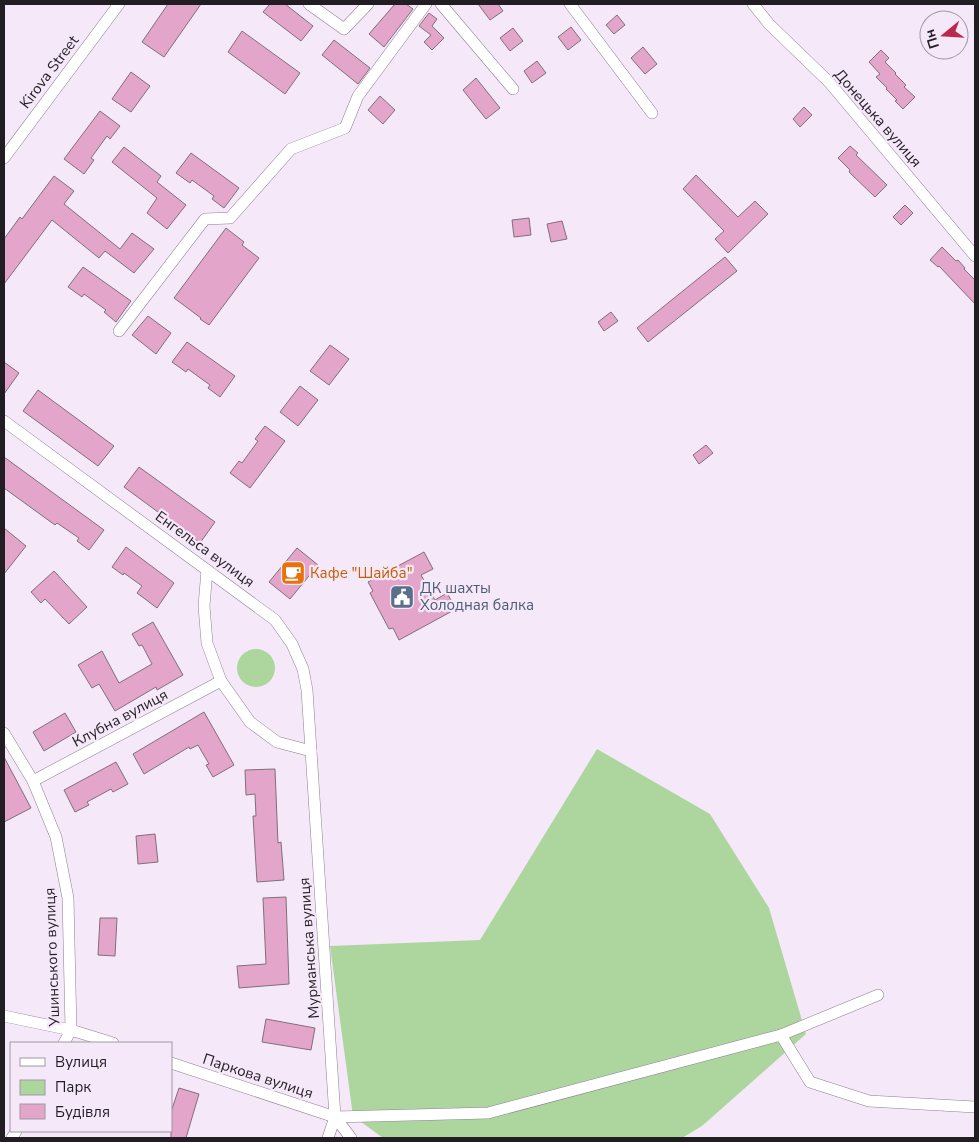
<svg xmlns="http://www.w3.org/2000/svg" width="979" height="1142" font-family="'Nunito Sans',sans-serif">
<rect width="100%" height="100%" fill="#f5e8f9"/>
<!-- green -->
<g fill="#add69f">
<circle cx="256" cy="668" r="19"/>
<path d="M597,749L710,814L769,908L806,1034L702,1126L682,1138H383L353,1116L330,946L480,940Z"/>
</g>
<!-- building -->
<g fill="#e3a5c9" stroke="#816f79">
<path d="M168,4H201L164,57L142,42Z"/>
<path d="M270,4H285L313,26L301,41L263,12Z"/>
<path d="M395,4H406L413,9L384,47L369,34Z"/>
<path d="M478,4H498L503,11L490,20Z"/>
<path d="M429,13L437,19L432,26L444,38L432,50L424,42L431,35L419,26Z"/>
<path d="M617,15L625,25L614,34L606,25Z"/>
<path d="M571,27L581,40L568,50L558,37Z"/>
<path d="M513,28L523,41L510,51L500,38Z"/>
<path d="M242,31L300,73L285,94L228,52Z"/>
<path d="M334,40L370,68L358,84L322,55Z"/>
<path d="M643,47L657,64L645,74L631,58Z"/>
<path d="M881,50L889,58L885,62L896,73L895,74L906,85L904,87L915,97L903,109L895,101L897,100L886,89L887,88L876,77L880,74L869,62Z"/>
<path d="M537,61L546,73L532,83L524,71Z"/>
<path d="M131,72L150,86L131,112L112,99Z"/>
<path d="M476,78L500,108L486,119L463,90Z"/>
<path d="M380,96L395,110L383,124L368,110Z"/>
<path d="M804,107L812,115L800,127L793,119Z"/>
<path d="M100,111L120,126L110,139L107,136L91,158L94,160L84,174L64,159Z"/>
<path d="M850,146L858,153L856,155L887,185L875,197L849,172L850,170L838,158Z"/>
<path d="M124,147L161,176L157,182L186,205L167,229L147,213L157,198L112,162Z"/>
<path d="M191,153L239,188L224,208L212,199L214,196L192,180L190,183L176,173Z"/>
<path d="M696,175L738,217L755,201L768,214L728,253L715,239L724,231L683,189Z"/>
<path d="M54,176L74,191L64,204L120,249L132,233L154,249L134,273L105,251L99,258L52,220L4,284V239L20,217L22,219Z"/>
<path d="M905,205L913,213L901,225L893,217Z"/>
<path d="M529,218L531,235L514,237L512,220Z"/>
<path d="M562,221L567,239L551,242L547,224Z"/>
<path d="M226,228L244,242L242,245L259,258L209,325L200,319L201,318L174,298Z"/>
<path d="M942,247L956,261L958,260L965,268L964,269L975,280V304L939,266L938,267L930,260Z"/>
<path d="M725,257L737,271L648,342L637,328Z"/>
<path d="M83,267L131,301L116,322L104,312L106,310L84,294L82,297L68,287Z"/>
<path d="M611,312L618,321L604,331L598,322Z"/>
<path d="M148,316L171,333L156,354L132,335Z"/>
<path d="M187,342L235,376L220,397L208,388L210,385L188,369L186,372L172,362Z"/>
<path d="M330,345L349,359L329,385L310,371Z"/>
<path d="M4,362L19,373L4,394Z"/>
<path d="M300,386L318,400L298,426L280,412Z"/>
<path d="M38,390L114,446L98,466L23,411Z"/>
<path d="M265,426L285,441L250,488L230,473L239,461L242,463L258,441L255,439Z"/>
<path d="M706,445L713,453L699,464L693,455Z"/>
<path d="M4,457L104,530L89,550L77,541L79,538L57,523L55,525L4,488Z"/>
<path d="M139,467L215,522L200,543L124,487Z"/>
<path d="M4,528L26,546L4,574Z"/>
<path d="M126,547L174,583L157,608L137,593L142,586L124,573L123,575L112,567Z"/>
<path d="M297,548L318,565L290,599L269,582Z"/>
<path d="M424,552L433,569L421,575L435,600L447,593L456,609L399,640L393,628L389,629L370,593L373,591L368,582Z"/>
<path d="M54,571L87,607L69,624L45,599L41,603L31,592Z"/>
<path d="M153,622L183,675L157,690L156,687L115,711L99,684L92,688L78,665L102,651L119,683L152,664L142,645L139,646L132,634Z"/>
<path d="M204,712L234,765L213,777L206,765L209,764L198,745L190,749L189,747L144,774L133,754Z"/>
<path d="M65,713L76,732L44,751L33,732Z"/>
<path d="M4,757L31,808L4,822Z"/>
<path d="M116,762L128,784L113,792L111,789L87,802L89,805L75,812L64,790Z"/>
<path d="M275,769L278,843L281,842L284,880L257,882L253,816H256L255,794L246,795L245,770Z"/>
<path d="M155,834L158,862L138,864L136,836Z"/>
<path d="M286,897L289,984L239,988L237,966L266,964L263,898Z"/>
<path d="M100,918H117L115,956L98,955Z"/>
<path d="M266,1019L315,1028L311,1050L262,1042Z"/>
<path d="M179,1088L199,1094L186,1138H171V1112Z"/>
</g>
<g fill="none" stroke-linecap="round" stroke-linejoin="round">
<defs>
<g id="minor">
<path d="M309,4L344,29L368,4"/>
<path d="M441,4L513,89"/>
<path d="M570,4L652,113"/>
<path d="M753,4L769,24L829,82L975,256"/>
<path d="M4,158L119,4"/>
<path d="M119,331L205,219L230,218L291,149L345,128L358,96L426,4"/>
<path d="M4,421L275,620L292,644L303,669L307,690L335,1117L351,1138"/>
<path d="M207,570L204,606L207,643L221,681L250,722L277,742L311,751"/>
<path d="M4,733L33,781L56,837L68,898L71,1030L64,1043"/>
<path d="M33,781L221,681"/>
<path d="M878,995L781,1035L810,1082L869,1101L975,1107"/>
<path d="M4,1016L71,1030L113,1043"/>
<path d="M171,1063L335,1117L488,1113L781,1035"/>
<path d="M12,1138L16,1131"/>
<path d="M328,1138L335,1117"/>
</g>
</defs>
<!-- minor casing -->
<use href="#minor" stroke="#8c8190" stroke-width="12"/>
<!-- minor -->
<use href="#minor" stroke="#fff" stroke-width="11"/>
</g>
<!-- icons -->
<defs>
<symbol id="cafe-square" viewBox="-11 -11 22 22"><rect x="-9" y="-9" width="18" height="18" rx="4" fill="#e8710a" stroke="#f5e8f9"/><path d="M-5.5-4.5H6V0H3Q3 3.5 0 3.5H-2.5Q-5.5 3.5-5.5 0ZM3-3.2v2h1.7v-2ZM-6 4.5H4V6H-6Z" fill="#fff"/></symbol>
<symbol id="civic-square" viewBox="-11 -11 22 22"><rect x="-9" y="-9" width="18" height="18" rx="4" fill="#5c6f8a" stroke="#f5e8f9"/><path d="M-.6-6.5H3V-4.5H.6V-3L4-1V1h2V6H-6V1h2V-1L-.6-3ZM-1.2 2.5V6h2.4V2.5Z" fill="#fff"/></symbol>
</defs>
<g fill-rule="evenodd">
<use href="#cafe-square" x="279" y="559" width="28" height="28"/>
<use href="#civic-square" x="388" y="583" width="28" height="28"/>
</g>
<g text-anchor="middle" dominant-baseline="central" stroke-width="4.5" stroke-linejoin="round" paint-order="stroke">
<!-- street labels -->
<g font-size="15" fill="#221d23" stroke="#f5e8f9">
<text transform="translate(49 72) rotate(-53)">Kirova Street</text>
<text transform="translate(878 118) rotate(49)">Донецька вулиця</text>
<text transform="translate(205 549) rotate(36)">Енгельса вулиця</text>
<text transform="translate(120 718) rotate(-28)">Клубна вулиця</text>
<text transform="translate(309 948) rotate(-94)">Мурманська вулиця</text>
<text transform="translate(52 957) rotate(-92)">Ушинського вулиця</text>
<text transform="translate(258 1076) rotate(18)">Паркова вулиця</text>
</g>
<!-- food labels -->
<g font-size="15" fill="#c56008" stroke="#f5e8f9" text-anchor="start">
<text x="310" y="573">Кафе "Шайба"</text>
</g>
<!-- service labels -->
<g font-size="15" fill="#4e5e75" stroke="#f5e8f9" text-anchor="start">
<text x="420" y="588">ДК шахты<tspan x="420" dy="17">Холодная балка</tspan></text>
</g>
</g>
<!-- border -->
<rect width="979" height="1142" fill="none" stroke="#221d23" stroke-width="10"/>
<!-- legend -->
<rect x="10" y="1042" width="162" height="90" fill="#f5e8f9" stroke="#a197a3"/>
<rect x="20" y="1058" width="25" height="8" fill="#ffffff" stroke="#a197a3"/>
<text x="55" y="1067" font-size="15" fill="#221d23">Вулиця</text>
<rect x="20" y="1080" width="25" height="15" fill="#add69f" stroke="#a197a3"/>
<text x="55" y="1092" font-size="15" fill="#221d23">Парк</text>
<rect x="20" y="1104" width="25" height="15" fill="#e3a5c9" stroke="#a197a3"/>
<text x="55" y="1117" font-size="15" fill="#221d23">Будівля</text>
<!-- north arrow -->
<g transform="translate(944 35) rotate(252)"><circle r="24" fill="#f5e8f9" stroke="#a197a3"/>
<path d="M0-4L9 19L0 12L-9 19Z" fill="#ba294b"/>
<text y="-8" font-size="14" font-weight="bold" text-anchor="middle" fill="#221d23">Пн</text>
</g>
</svg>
